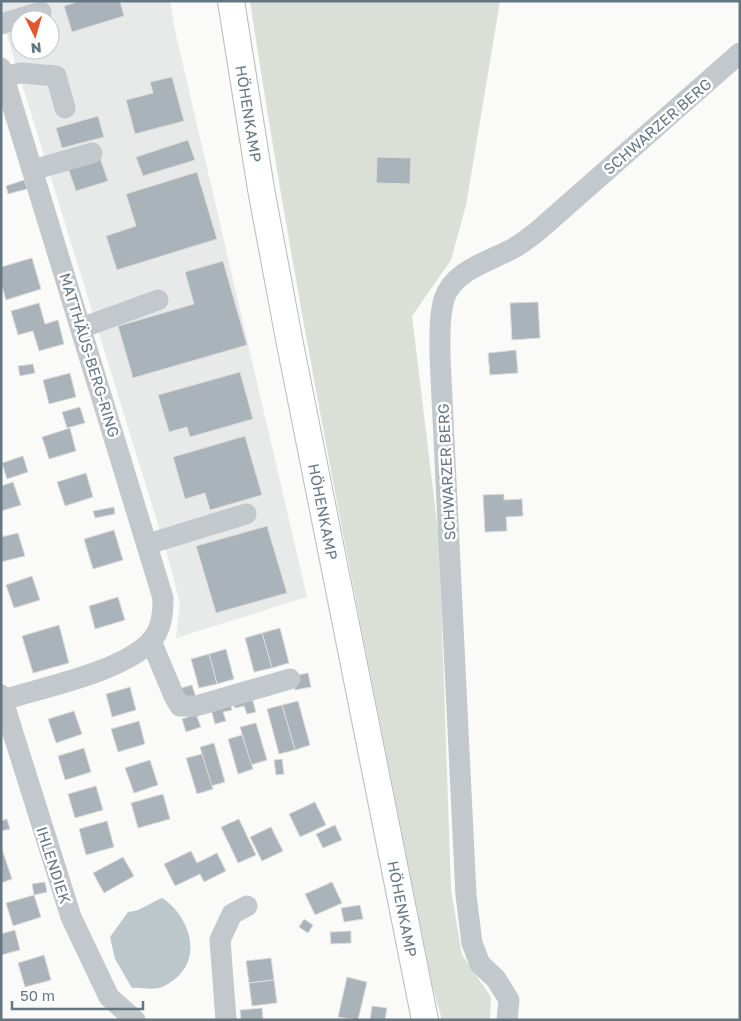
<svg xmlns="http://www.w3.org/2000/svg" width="741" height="1021" font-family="'Golos Text',sans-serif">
<rect width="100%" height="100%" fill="#fafaf8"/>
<!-- built -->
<path fill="#e8e9e9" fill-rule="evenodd" d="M1,1H170L174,26L307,597L176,638L180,604L168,557L1,16ZM20,20H50V50H20Z"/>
<!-- green -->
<path fill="#dadfd7" d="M250,1H500L466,205L451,260L412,316L439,539L451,890L462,955L491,997L490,1020H442L432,984C367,657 300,331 250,1Z"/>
<!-- water -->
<path fill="#bbc7cb" d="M162,898C188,914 204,957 175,979C171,982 164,987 159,988C151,990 140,987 132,988L115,959L110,937L128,912C139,912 151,902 162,898Z"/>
<!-- building -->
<g fill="#aab3b9" stroke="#dcdcda">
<path d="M80,1H120L124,16L72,32L64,6Z"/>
<path d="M172,77L184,121L135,134L126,100L153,93L150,82Z"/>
<path d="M98,116L104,137L62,148L56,128Z"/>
<path d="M188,140L195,160L143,176L136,157Z"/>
<path d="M377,157L411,158L410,184L376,183Z"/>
<path d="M100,158L108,181L76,191L68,168Z"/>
<path d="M197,172L217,239L117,270L106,236L136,226L126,194Z"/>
<path d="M24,180L27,189L8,194L6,186Z"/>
<path d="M32,258L41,289L6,300L1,283V267Z"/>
<path d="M223,261L247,345L133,378L118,326L194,304L185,272Z"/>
<path d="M538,302L540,338L512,340L510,303Z"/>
<path d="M39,303L45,324L58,320L64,344L39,351L33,331L18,335L11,311Z"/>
<path d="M516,350L518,373L490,375L488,353Z"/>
<path d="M33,364L35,373L20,376L18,366Z"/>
<path d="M240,372L253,419L190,437L187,427L169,432L158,395Z"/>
<path d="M70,373L76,397L49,404L43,380Z"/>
<path d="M80,407L85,423L67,428L62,412Z"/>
<path d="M70,428L76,451L49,459L42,437Z"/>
<path d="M245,436L262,495L210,510L205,493L185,499L173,457Z"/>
<path d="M23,456L28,472L7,479L2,463Z"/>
<path d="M86,473L93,497L65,506L57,482Z"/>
<path d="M13,482L21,505L1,511V486Z"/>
<path d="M504,494V500L522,499L523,516L506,517L507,531L485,532L483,495Z"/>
<path d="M114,507L115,514L95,518L93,511Z"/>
<path d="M267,526L287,593L216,613L196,546Z"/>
<path d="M114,530L123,560L93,569L84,539Z"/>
<path d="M18,533L25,556L1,562V537Z"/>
<path d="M32,576L40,600L14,608L6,585Z"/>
<path d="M118,597L125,620L95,629L89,606Z"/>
<path d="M59,625L69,663L33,673L22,636Z"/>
<path d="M280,628L289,663L272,668L262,633Z"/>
<path d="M262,633L272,668L254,672L245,638Z"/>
<path d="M226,649L234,679L217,684L209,654Z"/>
<path d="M209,654L217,684L199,688L191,659Z"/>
<path d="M308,673L311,687L295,690L293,676Z"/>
<path d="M192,685L197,701L186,704L181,688Z"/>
<path d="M130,687L136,710L112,717L106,694Z"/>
<path d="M252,698L256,712L247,714L244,706L235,708L233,703Z"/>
<path d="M298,701L310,745L295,750L282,705Z"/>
<path d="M230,704L232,710L223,712L226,721L215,724L211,709Z"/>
<path d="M282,705L295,750L279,754L267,709Z"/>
<path d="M74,711L82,734L56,743L48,719Z"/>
<path d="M196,714L201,727L186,732L182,719Z"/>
<path d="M139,721L145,744L118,752L111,729Z"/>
<path d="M256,723L267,760L251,765L240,727Z"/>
<path d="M242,735L253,769L238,774L228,739Z"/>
<path d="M214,743L225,782L211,786L200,747Z"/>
<path d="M84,748L91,772L65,780L58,756Z"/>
<path d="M202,754L213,789L197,794L186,758Z"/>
<path d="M282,759L284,774L276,775L274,760Z"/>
<path d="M150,760L158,785L134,793L125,768Z"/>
<path d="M96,786L103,810L75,818L68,794Z"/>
<path d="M163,794L170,819L138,828L131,803Z"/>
<path d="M315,802L326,825L300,837L289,814Z"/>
<path d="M7,819L10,829L1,831V821Z"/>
<path d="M239,819L256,855L238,863L221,827Z"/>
<path d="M107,821L114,847L86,855L79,829Z"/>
<path d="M335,825L342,840L323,848L316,834Z"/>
<path d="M271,827L283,851L262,861L250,837Z"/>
<path d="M1,846L12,879L1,883Z"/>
<path d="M191,851L197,863L217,853L226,871L204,882L200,874L175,886L164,864Z"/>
<path d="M123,857L134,876L104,893L93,873Z"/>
<path d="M45,882L47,892L34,895L32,884Z"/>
<path d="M332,882L342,903L315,915L305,894Z"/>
<path d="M34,895L41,917L13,926L6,903Z"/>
<path d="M360,905L363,919L344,922L341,908Z"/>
<path d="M304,919L313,925L308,933L299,927Z"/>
<path d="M15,930L20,950L1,955V934Z"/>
<path d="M351,931V943L331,944L330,932Z"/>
<path d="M44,955L51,980L25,987L18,963Z"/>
<path d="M271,958L274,980L249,983L246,961Z"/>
<path d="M347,977L367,982L358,1020L338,1017Z"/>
<path d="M274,980L277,1003L252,1006L249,983Z"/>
<path d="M372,1006L387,1008L385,1020H370Z"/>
<path d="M262,1008L263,1020H241L240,1010Z"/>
</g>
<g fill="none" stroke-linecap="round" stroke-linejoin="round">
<defs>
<g id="major">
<path id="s1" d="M231,1L261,189L289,339L425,1020"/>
</g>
</defs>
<!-- major casing -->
<use href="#major" stroke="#b5babe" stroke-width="28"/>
<!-- minor -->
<g stroke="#c3c8cc" stroke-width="21">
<path d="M1,24L41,12"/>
<path d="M1,68L163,598C163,613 162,629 151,641C122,672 44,687 3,700"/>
<path d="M4,76L21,73L56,76L65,108"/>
<path d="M33,170L92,153"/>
<path d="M81,328L158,300"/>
<path d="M148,544L246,514"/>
<path d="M151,641L174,696L180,706H196L290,679"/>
<path d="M1,695L71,917L109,997L135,1020"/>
<path d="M226,1020L220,940L232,914L247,906"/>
<path d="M507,1020L509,1000L496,979L480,964L472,943L466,895L440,357C440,337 439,318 444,299C453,271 487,262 510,250C521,245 530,237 539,230L740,53"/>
</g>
<!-- major -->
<use href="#major" stroke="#fff" stroke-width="26"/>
</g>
<g text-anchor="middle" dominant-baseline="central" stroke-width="5" stroke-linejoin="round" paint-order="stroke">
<!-- street labels -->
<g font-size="15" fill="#657683" stroke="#fff">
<text stroke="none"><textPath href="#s1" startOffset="114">HÖHENKAMP</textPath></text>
<text transform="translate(657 126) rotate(-41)">SCHWARZER BERG</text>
<text transform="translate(90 355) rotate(73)">MATTHÄUS-BERG-RING</text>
<text transform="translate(446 472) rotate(-93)">SCHWARZER BERG</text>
<text stroke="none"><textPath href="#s1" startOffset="519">HÖHENKAMP</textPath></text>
<text transform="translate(54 865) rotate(72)">IHLENDIEK</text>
<text stroke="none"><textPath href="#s1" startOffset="924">HÖHENKAMP</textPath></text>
</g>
</g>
<!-- border -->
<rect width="741" height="1021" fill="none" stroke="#657683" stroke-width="5"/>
<!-- north arrow -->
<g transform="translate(35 35) rotate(175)"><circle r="24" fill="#ffffff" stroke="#c1c8cd"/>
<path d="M0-4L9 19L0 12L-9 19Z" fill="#e4572e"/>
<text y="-8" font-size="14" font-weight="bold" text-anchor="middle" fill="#657683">N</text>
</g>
<!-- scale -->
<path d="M12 1001v8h131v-8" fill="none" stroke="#657683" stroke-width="2.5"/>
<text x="20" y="1001" font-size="15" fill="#657683" stroke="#ffffff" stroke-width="4" paint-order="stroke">50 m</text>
</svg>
